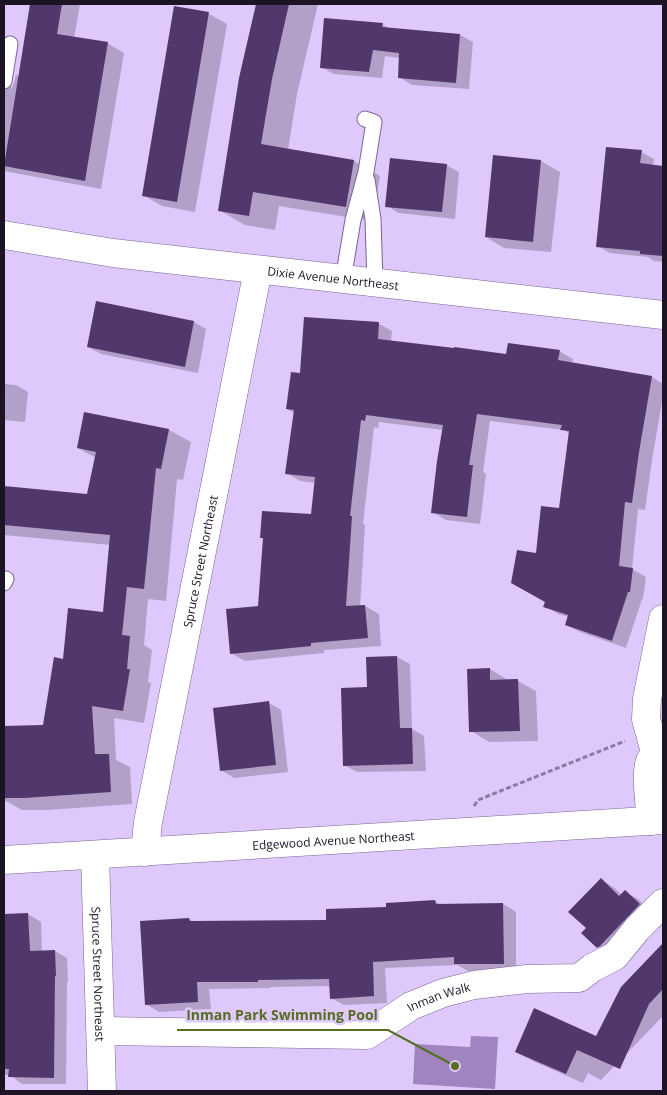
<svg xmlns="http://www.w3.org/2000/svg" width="667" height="1095" font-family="'Open Sans',sans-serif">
<rect width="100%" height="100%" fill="#dfc8fc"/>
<!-- water -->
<path fill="#9f84bf" d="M471,1036L498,1037L495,1089L413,1084L415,1044L470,1047Z"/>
<!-- shadow -->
<g fill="#0003">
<path d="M32,4H80L74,38L107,43L124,53L101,189L4,171V76L12,81L11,89L14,83L16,75L20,76Z"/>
<path d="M258,4H318L297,94L288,150L354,161L380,176L372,221L279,206L275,230L245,225L219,210L240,79Z"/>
<path d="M209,14L227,24L195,212L162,206L143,195Z"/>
<path d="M382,24L390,29L460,35L473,42L469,89L412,85L399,77L400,58L385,56L382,78L334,74L321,67Z"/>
<path d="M641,152L654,159L653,166L663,167V262L654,261L648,257L610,253L598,246Z"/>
<path d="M494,156L541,161L560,172L551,252L504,248L486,237Z"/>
<path d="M446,165L459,172L455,219L399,213L387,206Z"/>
<path d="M194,322L206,329L198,373L101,354L88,347Z"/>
<path d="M379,324L392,331L391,342L507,356L559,351L573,359L572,363L652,377L663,384V396L652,460L645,510L638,509L632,569L646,577L643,599H642L626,648L580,632L566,625L569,617L558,614L545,606L546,601L538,554L560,509L570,434L564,430L490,421L483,472L486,474L480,524L446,520L432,512L443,430L379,422L378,428L374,427L363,524L365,525L360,607L365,606L379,614L381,646L324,650V653L245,661L231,653L260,607L264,539L261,537L312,515L316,483L300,481L287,473L294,413L287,409L302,375Z"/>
<path d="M4,384L16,385L28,392L25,422L4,420Z"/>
<path d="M85,413L169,430L191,442L183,480L177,479L166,601L148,599L144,645L152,650L148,682L151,683L144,723L114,718L116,760L130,767L132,804L47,810H22L4,800V727H44L64,660L104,613L111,545L4,535V487L88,495L96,458L78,448Z"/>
<path d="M397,657L410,664L412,729L424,736L426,771L357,772L344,765L368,688L367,658Z"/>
<path d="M490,669L508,680L518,681L536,691L538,741L489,742L471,731Z"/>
<path d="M269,703L281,710L288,772L234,778L221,770Z"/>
<path d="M601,880L613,887L622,895L625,892L638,899L651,912L610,954L598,947L588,928Z"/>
<path d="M435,901L441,905L503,904L516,912V971H468L457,965L385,968L387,1003L344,1005L331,998V986L270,987V988L209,989L211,1009L159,1012L146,1004L189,919L194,922L328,921L387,908Z"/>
<path d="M28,914L41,922L42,952L55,951L67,958L68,982H67L66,1084H22L10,1075H4V915Z"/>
<path d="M663,945V1016L601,1080L588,1073L583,1083L533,1061L516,1052L597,1038L622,988Z"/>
</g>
<!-- building -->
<g fill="#51376c">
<path d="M30,4H62L57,34L108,42L85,181L4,166Z"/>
<path d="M256,4H289L272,79L261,144L354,160L346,207L253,192L249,216L218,211L239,78Z"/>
<path d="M174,6L209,12L177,202L142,196Z"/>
<path d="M324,18L383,23L382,27L460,34L456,83L398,78L399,53L373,50L369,72L320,68Z"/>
<path d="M606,147L642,150L640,163L663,166V256L640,254V251L596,247Z"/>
<path d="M493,155L541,160L533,242L485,237Z"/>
<path d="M390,158L447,164L442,212L385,207Z"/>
<path d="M96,301L194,321L185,367L87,347Z"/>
<path d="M304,317L379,322L378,339L454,348V347L506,354L508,343L560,350L558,360L652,376L639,452L632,503L625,502L619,566L633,568L630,592H628L612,641L565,625L568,615L543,607L545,602L511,583L517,550L536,553L541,506L559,508L569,431L560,430L562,425L477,414L469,465H473L467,517L431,513L437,461L443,425L366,415L365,421L361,420L350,516H352L346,606L365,605L368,638L311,643V646L230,654L226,609L258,606L263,538H260L262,511L311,514L315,477L285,474L294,410L286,409L291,372L300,373Z"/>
<path d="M84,412L169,429L161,469L156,468L144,589L127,587L122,635L130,636L127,669H130L123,711L92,706L95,754H109L111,792L24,798H4V726L43,725L54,657L63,659L68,608L103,612L110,535L4,525V486L87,494L96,452L77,448Z"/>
<path d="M397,656L400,728H412L413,764L343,766L341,688L367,687L366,657Z"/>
<path d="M490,668V680L518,679L520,731L469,732L467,669Z"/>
<path d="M269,701L276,765L220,771L213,708Z"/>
<path d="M601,878L619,896L625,890L640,904L600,946L597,948L581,933L586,928L568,912Z"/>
<path d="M435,900L436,904L503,903L504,964H454V957L373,962L374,996L330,999L329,979L258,980V982H197L198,1002L145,1005L140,921L189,918L190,921L326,920V909L386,907V903Z"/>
<path d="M28,913L30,951L55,950L56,976H55L54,1078L8,1077L9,1069H4V914Z"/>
<path d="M663,943V989L649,1004L620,1069L577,1050L566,1074L515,1052L534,1008L596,1036L621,987Z"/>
</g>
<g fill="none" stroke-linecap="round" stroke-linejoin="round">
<defs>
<g id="lane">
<path d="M4,81L10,44"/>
<path d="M367,180L373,219L375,283"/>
<path d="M343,280L353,220L366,172L374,122L365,119"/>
<path d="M4,583L6,579"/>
</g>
<g id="street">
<path id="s1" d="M4,235L113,253L663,315"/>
<path d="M655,752L646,719L647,699L663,619"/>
<path id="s2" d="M145,852L148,822L258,270"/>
<path id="s3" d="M95,855L102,1091"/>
<path id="s4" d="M101,1031L367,1035L411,1006L443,993L474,985L527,979L579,978L592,968L615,956L637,929L663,903"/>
</g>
<g id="secondary">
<path d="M651,821C650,806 645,774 650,761C653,754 658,750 663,746"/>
<path id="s5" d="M4,860L663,820"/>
</g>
</defs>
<!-- lane casing -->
<use href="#lane" stroke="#796492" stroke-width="17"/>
<!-- street casing -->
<use href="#street" stroke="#796492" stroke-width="29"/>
<!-- secondary casing -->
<use href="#secondary" stroke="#796492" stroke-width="29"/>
<!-- path -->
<path stroke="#8d7ca1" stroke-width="3" stroke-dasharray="5 2.5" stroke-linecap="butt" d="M474,806L478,800L625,741"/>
<!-- lane -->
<use href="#lane" stroke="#fff" stroke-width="15"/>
<!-- street -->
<use href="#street" stroke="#fff" stroke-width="28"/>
<!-- secondary -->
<use href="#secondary" stroke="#fff" stroke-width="28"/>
</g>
<g text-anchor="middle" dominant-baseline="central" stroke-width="5" stroke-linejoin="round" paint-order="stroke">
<!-- street labels -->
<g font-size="12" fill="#1c1325" stroke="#dfc8fc">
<text stroke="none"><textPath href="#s1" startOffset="332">Dixie Avenue Northeast</textPath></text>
<text stroke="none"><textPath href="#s2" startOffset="296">Spruce Street Northeast</textPath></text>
<text stroke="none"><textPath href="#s5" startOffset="330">Edgewood Avenue Northeast</textPath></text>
<text stroke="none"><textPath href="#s3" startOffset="119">Spruce Street Northeast</textPath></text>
<text stroke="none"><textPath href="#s4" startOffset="348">Inman Walk</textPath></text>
</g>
</g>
<!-- callouts -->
<path fill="none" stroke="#556e1f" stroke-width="2" d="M455 1066L388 1030H177"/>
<circle fill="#556e1f" stroke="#dfc8fc" stroke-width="2" cx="455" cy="1066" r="5"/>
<g font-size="14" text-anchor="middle" font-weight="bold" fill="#556e1f" stroke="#dfc8fc" stroke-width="5" stroke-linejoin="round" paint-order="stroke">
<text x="282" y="1020">Inman Park Swimming Pool</text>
</g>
<!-- border -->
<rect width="667" height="1095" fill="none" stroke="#1c1325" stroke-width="10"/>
</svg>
